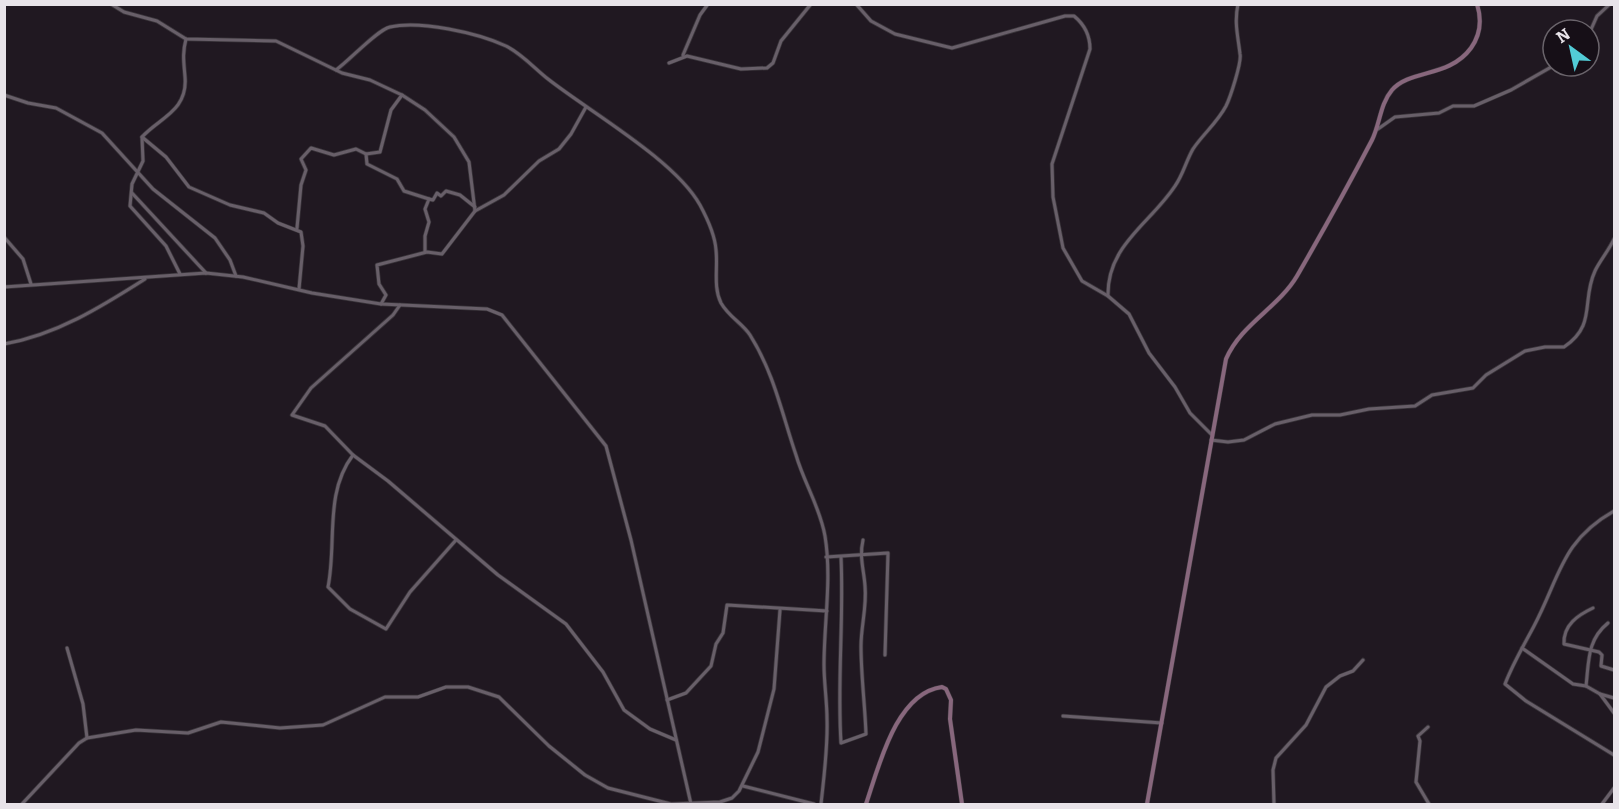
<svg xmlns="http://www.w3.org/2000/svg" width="1619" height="809" font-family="Bitter,serif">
<rect width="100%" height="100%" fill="#201821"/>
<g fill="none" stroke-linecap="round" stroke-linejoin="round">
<defs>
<g id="minor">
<path d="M111,4L124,12L157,21L186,39L276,41L342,73L370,80L402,95L425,110L454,137L469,162L475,211L442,254L427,252L377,265L379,284L386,295L381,304"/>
<path d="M856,4L871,21L895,34L952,48L1065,16H1074C1085,25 1090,35 1090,49L1052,164L1053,197L1063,248L1082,281L1108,296L1129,314L1149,353L1175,387L1190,413L1212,435"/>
<path d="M1589,34L1597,16L1610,4"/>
<path d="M683,55L700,15L708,4"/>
<path d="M669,63L687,56L741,69L767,68L773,63L781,41L811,4"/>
<path d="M336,70C350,60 377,30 390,27C420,20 478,33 506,46C522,54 534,68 548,79C590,112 675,160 700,205C707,218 715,235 716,250C718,268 713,287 721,303C729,317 742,323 750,335C774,373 782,414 796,455C804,483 820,507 825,536C832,579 824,622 824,665C824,683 827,701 827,719C828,747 824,776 821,804"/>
<path d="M4,95L28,103L56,108L102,133L153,189L215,238L230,260L236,276"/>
<path d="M1378,129L1395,117L1439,113L1453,106H1474L1511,90L1553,66"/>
<path d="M142,137L166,157L189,187L230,205L264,213L278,223L301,232L303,246L299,289"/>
<path d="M366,154L367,164L397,179L404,191L429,199L425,209L429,222L425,236V252"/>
<path d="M132,193L206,273"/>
<path d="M429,199L433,200L437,193L441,196L446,191L460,195L475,207"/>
<path d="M475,211L504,195L539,161L559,149L571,134L586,107"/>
<path d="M297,228L301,185L306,170L301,159L311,148L334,155L356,149L366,154L380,152L391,110L402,95"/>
<path d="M4,237L23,259L31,284"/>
<path d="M180,274L166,246L130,206L132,184L143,161L142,137C159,118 188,111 185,77C184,63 182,54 186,39"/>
<path d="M4,287L206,273L243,277L312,293L381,304L487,309L502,315L606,446L631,540L691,804"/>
<path d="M1108,296C1107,245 1150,224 1175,186C1183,175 1186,161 1193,149C1203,134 1217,123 1226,106C1230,98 1242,62 1240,54C1238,36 1234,23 1238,4"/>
<path d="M400,305L393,315L311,388L292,415L325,426L353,455L388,481L498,575L566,624L603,672L624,710L650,729L676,740"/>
<path d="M4,344C56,335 101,307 145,279"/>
<path d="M1211,440L1228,442L1244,440L1275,424L1312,415H1340L1369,409L1415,406L1432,395L1473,388L1486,375L1525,351L1545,347H1564C1597,325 1581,301 1595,271C1599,262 1609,250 1614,239"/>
<path d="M353,455C324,493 337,543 328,587L350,609L386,629L410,592L456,540"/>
<path d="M1614,511C1561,541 1560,577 1534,626C1524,645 1513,663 1505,684L1526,701L1614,755"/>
<path d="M826,557L888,553L885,655"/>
<path d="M841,557C844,619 837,681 841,743L866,734C865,705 861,676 861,646C861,626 867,607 865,586C864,570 859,557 863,540"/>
<path d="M1593,608C1578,615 1563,625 1564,644L1599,652L1602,655L1601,666L1614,670"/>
<path d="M67,648L83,704L87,738"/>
<path d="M1522,648L1573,684L1586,686L1600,694L1614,713"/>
<path d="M1586,686C1589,661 1587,640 1608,623"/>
<path d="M1600,694L1614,698"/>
<path d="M667,700L686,693L711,666L716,644L723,633L727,605L827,611"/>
<path d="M1063,716L1162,723"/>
<path d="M1428,727L1418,736L1420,741L1416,782L1429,804"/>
<path d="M743,786L814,804"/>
<path d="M22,804L79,743L87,738L136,730L188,733L221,722L280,728L323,725L385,697H418L446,687H468L499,697L549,746L585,775L608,788L671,804L720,802L732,798L739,791L758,752L774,689L780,610"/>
<path d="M1274,804L1273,770L1276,758L1306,725L1326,687L1340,676L1353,671L1363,660"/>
<path d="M1602,804L1614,788"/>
</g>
<g id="secondary">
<path d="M866,804C879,766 896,693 942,687L946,689L951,700L950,719L962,804"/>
<path d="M1147,804L1226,359C1241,324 1278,308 1297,276C1323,231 1348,186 1372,140C1380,124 1380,104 1392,90C1410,69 1449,78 1471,48C1481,34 1482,20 1477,4"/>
</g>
</defs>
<!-- minor casing -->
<use href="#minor" stroke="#3a353b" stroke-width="4.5"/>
<!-- secondary casing -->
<use href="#secondary" stroke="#3a353b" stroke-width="5"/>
<!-- minor -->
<use href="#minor" stroke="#685f69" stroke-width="3"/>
<!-- secondary -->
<use href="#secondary" stroke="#88677d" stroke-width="4"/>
</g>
<!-- border -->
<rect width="1619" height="809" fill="none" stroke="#e8e3e9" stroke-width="12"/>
<!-- north arrow -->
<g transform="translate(1571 48) rotate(327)"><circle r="28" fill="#160f17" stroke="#6a646b" stroke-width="1.5"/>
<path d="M0-4.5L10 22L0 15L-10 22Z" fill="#52ccd6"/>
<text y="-9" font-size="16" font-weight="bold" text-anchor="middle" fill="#e8e3e9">N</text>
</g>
</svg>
